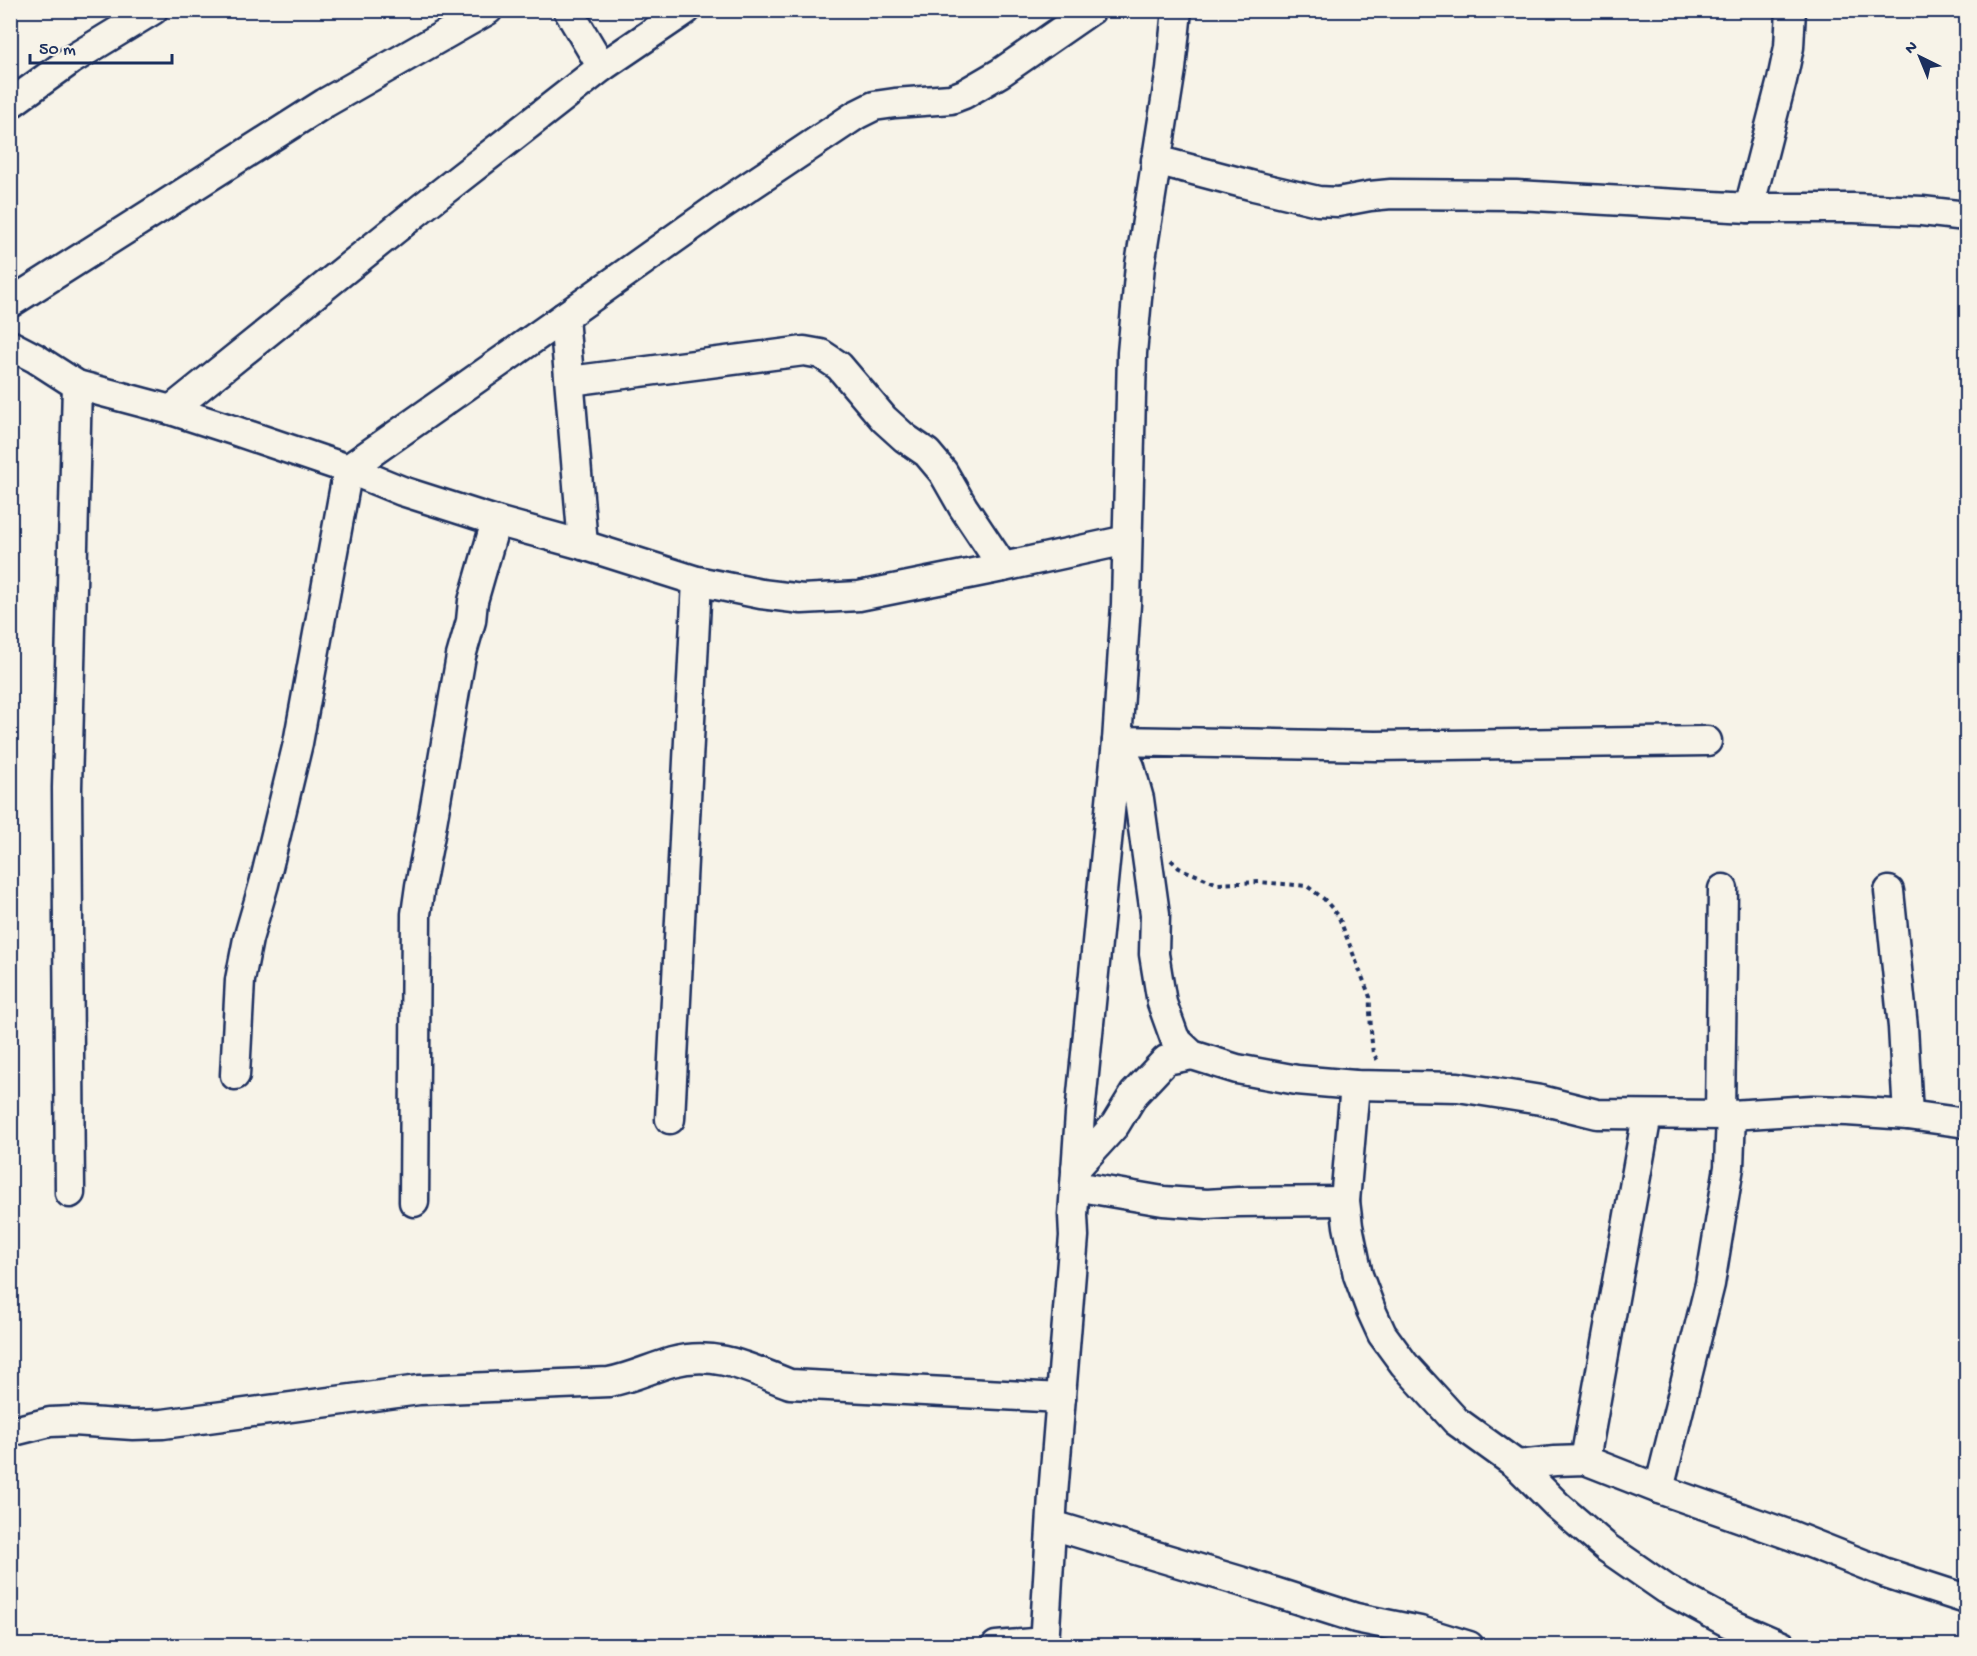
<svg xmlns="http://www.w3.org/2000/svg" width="1977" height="1656" font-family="'Gochi Hand',sans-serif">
<rect width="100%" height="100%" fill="#f7f3e8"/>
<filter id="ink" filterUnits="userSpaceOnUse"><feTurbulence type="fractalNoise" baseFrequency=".0167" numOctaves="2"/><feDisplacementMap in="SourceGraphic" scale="12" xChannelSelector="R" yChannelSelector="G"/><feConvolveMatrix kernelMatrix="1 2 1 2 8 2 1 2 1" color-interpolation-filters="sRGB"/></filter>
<g filter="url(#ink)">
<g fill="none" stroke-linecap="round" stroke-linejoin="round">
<defs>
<g id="minor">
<path d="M568,10L602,67"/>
<path d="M10,104L71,60L153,10"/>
<path d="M1156,160L1254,186L1318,201L1338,202L1370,196L1391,194L1516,195L1749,208H1854L1922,211L1966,216"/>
<path d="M1749,208L1782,80L1789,47L1791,10"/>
<path d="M10,303L325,103L488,10"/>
<path d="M564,317L583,545"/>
<path d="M10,345L35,358L77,385L171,410L236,431L348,469L402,491L496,521L583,545L697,581L761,594L802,599L859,596L1003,567L1127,540"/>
<path d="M570,381L804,351L821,354L839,366L884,419L905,438L927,453L943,472L963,507L1003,567"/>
<path d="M171,410L423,207L602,67L686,10"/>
<path d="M1707,741L1376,746L1117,741L1130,767L1139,799L1155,914L1154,954L1162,1003L1175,1039L1192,1055L1237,1069L1297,1080L1355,1085L1458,1087L1541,1100L1597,1114L1731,1115L1812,1110L1847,1111L1908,1115L1966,1123"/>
<path d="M1889,891L1903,1027L1908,1115"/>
<path d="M235,1075L240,980L248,939L264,884L298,743L348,469L564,317L720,206L856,115L874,106L895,103L951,99L964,94L1000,73L1091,10"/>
<path d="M1355,1085L1345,1201L1348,1226L1358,1275L1371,1310L1382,1334L1404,1364L1456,1421L1517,1465L1557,1505L1607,1548L1666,1589L1729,1623L1782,1646"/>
<path d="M1720,1114L1723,889"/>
<path d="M670,1119L697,581"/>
<path d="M1076,1168L1115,1125L1134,1094L1166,1060L1192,1055"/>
<path d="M1075,1186L1163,1201L1207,1204L1238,1202L1345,1201"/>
<path d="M70,1193L67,788L77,385"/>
<path d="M414,1202L416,914L420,886L430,835L461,656L471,621L473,601L496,521"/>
<path d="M10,1432L50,1422L73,1421L133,1425L163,1424L419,1390L609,1382C631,1378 651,1368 672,1362C717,1350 750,1369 790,1384L1061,1398"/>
<path d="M1585,1460L1647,1115"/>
<path d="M1517,1465L1555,1461L1585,1460L1659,1489L1790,1535L1886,1573L1966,1599"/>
<path d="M1659,1489L1710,1284L1729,1167L1731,1115"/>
<path d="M1052,1525L1240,1581L1356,1618L1420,1631L1469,1646"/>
<path d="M996,1646L1045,1642"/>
<path d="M1044,1646L1053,1495L1074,1236L1073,1215L1080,1114L1117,741L1126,604L1132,353L1140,265L1171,69L1177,10"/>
</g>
</defs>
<!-- minor casing -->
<use href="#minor" stroke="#1b2f5e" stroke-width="33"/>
<!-- path -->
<path stroke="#1b2f5e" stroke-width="4" stroke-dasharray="4.5 4.5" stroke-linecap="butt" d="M1171,860L1179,868L1218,884L1259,882L1307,886L1324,899L1338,915L1370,997C1369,1003 1372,1049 1373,1053C1375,1057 1377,1059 1379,1062"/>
<!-- minor -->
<use href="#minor" stroke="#f7f3e8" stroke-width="28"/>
</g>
</g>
<!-- margin -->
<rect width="1977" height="1656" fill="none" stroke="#f7f3e8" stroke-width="36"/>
<rect x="18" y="18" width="1941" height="1620" fill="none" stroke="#1b2f5e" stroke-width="2" filter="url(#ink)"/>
<!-- north arrow -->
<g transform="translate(1920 57) rotate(317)" stroke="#f7f3e8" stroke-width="4.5" paint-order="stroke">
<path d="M0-4.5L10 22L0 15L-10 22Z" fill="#1b2f5e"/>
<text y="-9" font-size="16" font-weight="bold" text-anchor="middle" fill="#1b2f5e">N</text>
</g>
<!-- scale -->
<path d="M30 54v9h142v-9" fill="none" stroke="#1b2f5e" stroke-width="3"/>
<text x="39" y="54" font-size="18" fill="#1b2f5e" stroke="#f7f3e8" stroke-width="4.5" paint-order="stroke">50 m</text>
</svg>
